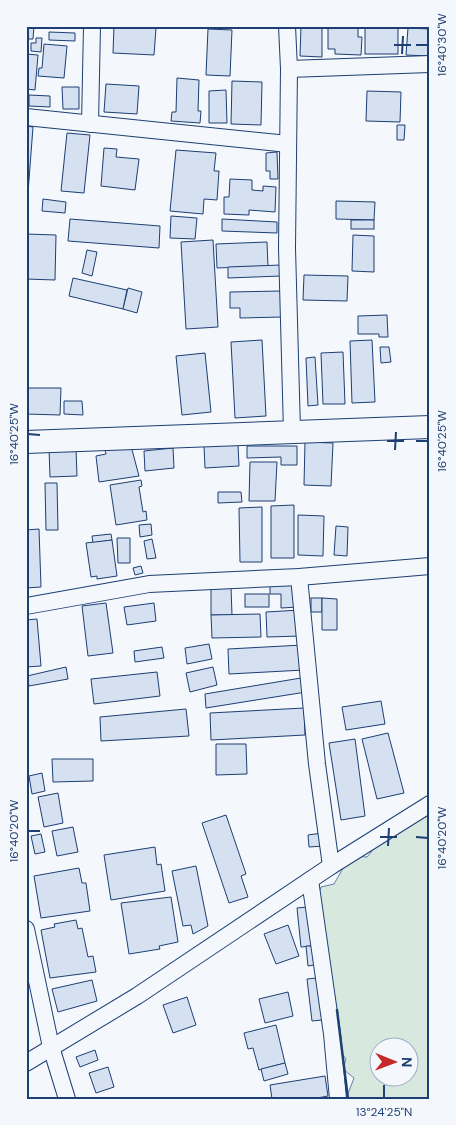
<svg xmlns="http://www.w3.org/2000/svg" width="456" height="1125" font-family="'DM Sans',sans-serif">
<rect width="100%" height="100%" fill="#f4f7fb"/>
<!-- green -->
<path fill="#d7e8df" stroke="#687fa3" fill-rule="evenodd" d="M430,815V1099H346L354,1078L343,1069L346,1059L339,1050L317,900L321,887L334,884L350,856L367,857C382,836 407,825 430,815ZM378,1048H408V1078H378Z"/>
<!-- building -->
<g fill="#d5e0f0" stroke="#1d3f73">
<path d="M26,26H34L33,39H26Z"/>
<path d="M114,26L156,28L154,55L113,53Z"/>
<path d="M301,26H322V57L300,56Z"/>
<path d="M328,26H358V37H362L361,55L335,54V49H328Z"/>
<rect x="365" y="26" width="33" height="28"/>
<path d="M408,28L430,29L428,56L406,55Z"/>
<path d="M208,29L232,30L230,76L206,75Z"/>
<path d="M49,32L75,33V41L49,40Z"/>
<path d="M36,38H42L41,52L31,51V43H36Z"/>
<path d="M44,44L67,46L64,78L38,76L39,68H42Z"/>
<path d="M26,54L38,55L35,90L26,89Z"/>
<path d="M177,78L199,80L198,111H201L200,123L171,121L172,112H176Z"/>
<path d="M232,81L262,82L261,125L231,124Z"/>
<path d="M106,84L139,86L137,114L104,112Z"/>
<path d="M62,87H79V109H63Z"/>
<path d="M226,90L227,123H209V91Z"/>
<path d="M367,91L401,92L400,122L366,121Z"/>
<path d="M29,95L50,96V107L29,106Z"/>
<path d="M397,125H405L404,140H397Z"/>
<path d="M26,126L33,127L28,193L26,192Z"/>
<path d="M67,133L90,135L84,193L61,191Z"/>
<path d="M104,148L117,149L116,157L139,159L135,190L101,186Z"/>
<path d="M176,150L216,153L214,171H219L217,200L204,199L203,214L170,211Z"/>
<path d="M277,152L278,179H270V171H266V153Z"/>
<path d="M230,179L252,180V190L263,191V186L276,187L275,212L249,210V215L224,214V197H229Z"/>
<path d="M43,199L66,202L65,213L42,211Z"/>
<path d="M336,201L375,202L374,220L336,219Z"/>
<path d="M171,216L197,218L195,239L170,238Z"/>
<path d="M70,219L160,226L159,248L68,241Z"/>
<path d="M222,219L277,222V233L222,231Z"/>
<rect x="351" y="220" width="23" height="9"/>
<path d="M26,234L56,235L55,280L26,279Z"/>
<path d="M353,235L374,236V272L352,271Z"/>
<path d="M213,240L218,327L186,329L181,242Z"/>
<path d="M267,242L268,266L217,268L216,244Z"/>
<path d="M87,250L97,252L92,276L82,273Z"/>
<path d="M281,265V276L228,278V267Z"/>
<path d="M304,275L348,276L347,301L303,300Z"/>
<path d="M73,278L127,290L123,309L69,296Z"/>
<path d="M128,288L142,292L137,313L123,309Z"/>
<path d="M282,291V317L240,318V308H230V292Z"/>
<path d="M387,315L388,337H379V334H358V316Z"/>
<path d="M262,340L266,416L235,418L231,342Z"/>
<path d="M372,340L375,402L352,403L350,341Z"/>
<path d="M380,347H389L391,362L381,363Z"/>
<path d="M343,352L345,404H323L321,353Z"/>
<path d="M205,353L211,412L182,415L176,356Z"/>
<path d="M315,357L318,405L308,406L306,358Z"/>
<path d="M26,388H61L60,415L26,414Z"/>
<path d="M64,401H82L83,415L64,414Z"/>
<path d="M305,442L333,443L331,486L304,485Z"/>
<path d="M238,445L239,466L205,468L204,446Z"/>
<path d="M131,446L139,476L99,482L96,456L106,454L105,450Z"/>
<path d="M247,446H297V465H281V457L247,458Z"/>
<path d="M76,448L77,476L50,477L49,449Z"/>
<path d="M173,448L174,468L145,471L144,451Z"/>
<path d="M250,462H277L275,501H249Z"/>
<path d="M141,480L142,486L139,487L143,512L146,511L147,520L116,525L110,485Z"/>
<path d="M45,483H57L58,530H46Z"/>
<path d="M218,492H241L242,502L218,503Z"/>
<path d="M294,505V558H271V506Z"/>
<path d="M262,507V562H240L239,508Z"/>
<path d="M298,515L324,516L323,556L298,555Z"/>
<path d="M151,524L152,535L140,537L139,525Z"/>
<path d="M336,526L348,527L347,556L334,555Z"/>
<path d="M39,529L41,587L26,588V530Z"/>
<path d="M111,534L112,540L93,543L92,536Z"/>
<path d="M117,538H130V563H118Z"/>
<path d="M152,539L156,558L147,559L144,541Z"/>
<path d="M112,540L117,576L97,579V576L91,577L86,543Z"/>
<path d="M141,566L143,573L135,575L133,568Z"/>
<path d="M298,582V607L281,608V594H270V583Z"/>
<path d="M211,587H231L232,615H211Z"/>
<rect x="245" y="594" width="24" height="13"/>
<rect x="311" y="598" width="11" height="14"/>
<path d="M322,598L337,599V630H322Z"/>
<path d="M106,603L113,653L88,656L82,606Z"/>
<path d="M154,603L156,621L127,625L124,607Z"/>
<path d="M300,610L301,636L267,637L266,612Z"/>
<path d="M260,614L261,637L212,638L211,615Z"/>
<path d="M37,619L41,666L26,667V620Z"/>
<path d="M209,644L212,659L187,664L185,648Z"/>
<path d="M303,645L304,670L229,674L228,649Z"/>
<path d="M162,647L164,658L135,662L134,651Z"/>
<path d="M66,667L68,679L29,686L27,676Z"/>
<path d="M213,667L217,685L190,692L186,673Z"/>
<path d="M157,672L160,696L94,704L91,679Z"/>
<path d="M307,677L306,692L206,708L205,694Z"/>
<path d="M381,701L385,724L346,730L342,707Z"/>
<path d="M304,708L305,735L211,740L210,713Z"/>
<path d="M186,709L189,736L101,741L100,717Z"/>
<path d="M388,733L404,793L377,799L362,739Z"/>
<path d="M355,739L365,816L341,820L329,743Z"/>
<path d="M216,744H246L247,774L216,775Z"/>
<path d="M52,759H93V781L53,782Z"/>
<path d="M42,773L45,791L32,794L29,776Z"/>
<path d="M58,793L63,823L44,827L38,797Z"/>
<path d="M226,815L246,874L241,876L248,897L229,903L202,823Z"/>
<path d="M73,827L78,852L57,856L52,831Z"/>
<path d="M322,833L324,846L309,847L308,835Z"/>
<path d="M41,834L45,852L35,854L31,836Z"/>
<path d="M155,847L157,865L161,864L165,891L111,900L104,855Z"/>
<path d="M196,866L208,926L193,934L191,925L183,926L172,871Z"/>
<path d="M79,868L82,883H86L90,911L41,918L34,876Z"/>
<path d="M171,897L178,942L159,946L160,949L129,954L121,903Z"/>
<path d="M307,907L312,946L301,947L297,908Z"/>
<path d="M76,920L78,929L82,928L88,957L93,956L96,972L50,978L41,930L55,927L54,924Z"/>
<path d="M288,925L299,956L276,964L264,934Z"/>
<path d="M306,946H312L314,965L308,966Z"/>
<path d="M317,978L322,1020L312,1021L307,979Z"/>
<path d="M92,980L97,1001L58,1012L52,989Z"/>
<path d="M288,992L293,1016L265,1023L259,999Z"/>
<path d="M187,997L196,1025L173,1033L163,1005Z"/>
<path d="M276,1025L285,1063L259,1070L253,1048L248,1049L244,1033Z"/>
<path d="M95,1050L98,1060L80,1067L76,1057Z"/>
<path d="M285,1063L288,1074L264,1081L261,1069Z"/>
<path d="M108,1067L114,1087L96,1093L89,1073Z"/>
<path d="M325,1076L328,1096L312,1099H272L270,1085Z"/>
</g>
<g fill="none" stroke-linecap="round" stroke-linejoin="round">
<defs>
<g id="street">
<path d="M287,26L289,69L287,248L292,431"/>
<path d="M289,69L430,64"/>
<path d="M26,117L288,144"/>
<path d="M90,124L92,26"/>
<path d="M299,577L317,764L331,866"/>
<path d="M26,606L149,584L299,577L430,566"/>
<path d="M310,880L332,1034L338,1099"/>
<path d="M26,929L51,1047L67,1099"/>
<path d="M26,1063L137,996L331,866L430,804"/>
</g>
<path id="secondary" d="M26,442L430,427"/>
</defs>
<!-- street casing -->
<use href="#street" stroke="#1d3f73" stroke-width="18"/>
<!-- secondary casing -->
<use href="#secondary" stroke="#1d3f73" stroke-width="24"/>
<!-- street -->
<use href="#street" stroke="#f4f7fb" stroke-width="16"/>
<!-- secondary -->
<use href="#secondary" stroke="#f4f7fb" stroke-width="22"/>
<!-- wall -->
<path stroke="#1d3f73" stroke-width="2.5" d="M337,1010L348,1099"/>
</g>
<!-- ticks -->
<path fill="none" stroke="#1d3f73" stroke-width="2" d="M394,45H411M416,45H428M402,54L403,36M28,434L40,435M387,441H404M416,441H428M395,450L396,432M28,831H40M380,837H397M416,837L428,838M388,846L389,828M384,1098V1085"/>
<!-- border -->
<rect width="456" height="1125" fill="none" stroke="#f4f7fb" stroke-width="55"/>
<!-- north arrow -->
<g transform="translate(394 1062) rotate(91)"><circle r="24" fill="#f4f7fb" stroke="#9eadc5"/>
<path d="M0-4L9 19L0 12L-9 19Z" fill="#c62828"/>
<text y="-8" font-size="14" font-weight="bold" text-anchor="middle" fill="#1d3f73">N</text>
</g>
<rect x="28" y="28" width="400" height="1070" fill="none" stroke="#1d3f73" stroke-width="2"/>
<g font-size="12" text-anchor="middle" fill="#1d3f73">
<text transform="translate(442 45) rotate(-90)" y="4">16°40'30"W</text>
<text transform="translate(14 434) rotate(-90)" y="4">16°40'25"W</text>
<text transform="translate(442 441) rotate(-90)" y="4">16°40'25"W</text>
<text transform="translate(14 831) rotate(-90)" y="4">16°40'20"W</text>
<text transform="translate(442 838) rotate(-90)" y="4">16°40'20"W</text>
<text x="384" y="1116">13°24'25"N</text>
</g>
</svg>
